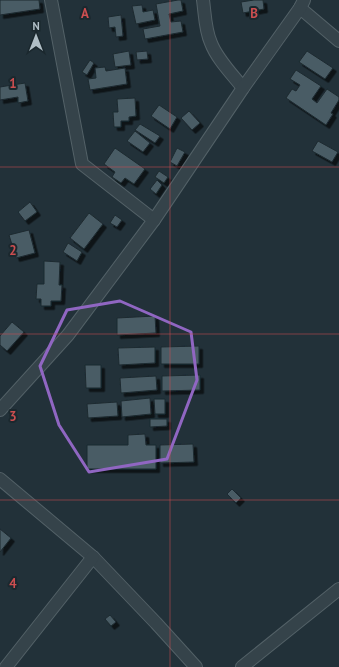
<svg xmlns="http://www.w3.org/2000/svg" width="339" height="667" font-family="'PT Sans',sans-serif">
<defs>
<filter id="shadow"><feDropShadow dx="3.5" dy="3.5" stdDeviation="0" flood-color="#0009"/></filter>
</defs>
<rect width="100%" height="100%" fill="#223139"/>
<!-- building -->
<g fill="#4a5c65" stroke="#1d2a30" filter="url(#shadow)">
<path d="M0,0H39L40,9L0,15Z"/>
<path d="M178,0H181L183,11L169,14L171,22L181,21L183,32L145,39L143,29L160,26L156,4Z"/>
<path d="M254,0H263L264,9L243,13L241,2Z"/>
<path d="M142,5L143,12L153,10L155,20L136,24L132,6Z"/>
<path d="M121,15L123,36L116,37L115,27L109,28L108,17Z"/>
<path d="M129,51L131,65L115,67L113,54Z"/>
<path d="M147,51L148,59L137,60L136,52Z"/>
<path d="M307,51L333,68L325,79L299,62Z"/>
<path d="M90,60L94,63L87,75L82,72Z"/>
<path d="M105,67L106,71L125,68L127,84L90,90L88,79L96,78L95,68Z"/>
<path d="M296,70L321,86L312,99L317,103L327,89L339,97V100L331,113L333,114L326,125L286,98L292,89L296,91L300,85L290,79Z"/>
<path d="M25,83L28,101L18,103V97L0,100V87Z"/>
<path d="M135,98L136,116L129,117V121H121V127H114L113,112H118L117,99Z"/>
<path d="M159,105L177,117L170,129L151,116Z"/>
<path d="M189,111L200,123L192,130L181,118Z"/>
<path d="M140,124L160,136L155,143L135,130Z"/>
<path d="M135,131L150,143L143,152L127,141Z"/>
<path d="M318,141L338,152L332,162L312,151Z"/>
<path d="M115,148L145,169L134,184L125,178L121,183L112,177L115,172L104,164Z"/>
<path d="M177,148L185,152L177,166L170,162Z"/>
<path d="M159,171L168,177L164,183L155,177Z"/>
<path d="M157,180L162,185L156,194L150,189Z"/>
<path d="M30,202L37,212L25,221L18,212Z"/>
<path d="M89,213L103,224L84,249L70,238Z"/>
<path d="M115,215L122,220L117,227L110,223Z"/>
<path d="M29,230L35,253L16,258L9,235Z"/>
<path d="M68,243L82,252L77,261L63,252Z"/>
<path d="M44,261L60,262L59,285H62L61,301H51V306H41V299H36L37,284H44Z"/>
<path d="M155,316L156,333L117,335V318Z"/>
<path d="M12,322L24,332L7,351L0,345V336Z"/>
<path d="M199,346V364H161V347Z"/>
<path d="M155,347V363L119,365L118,348Z"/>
<path d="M85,365H101V388H86Z"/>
<path d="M200,375V390L162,391V376Z"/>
<path d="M156,376L157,390L121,393L120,378Z"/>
<path d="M150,398L151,414L122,417L121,401Z"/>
<path d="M154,399H165V414H155Z"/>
<path d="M117,402L118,416L88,418L87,404Z"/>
<path d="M150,419H167V426L150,427Z"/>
<path d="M145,434L146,445H156V469H87V445H128V435Z"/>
<path d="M193,444L194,462L160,463V445Z"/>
<path d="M232,489L241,498L236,503L227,494Z"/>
<path d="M0,529L11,538L0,552Z"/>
<path d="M110,615L116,622L111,626L105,619Z"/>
</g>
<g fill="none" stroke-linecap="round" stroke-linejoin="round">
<defs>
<g id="minor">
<path d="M51,0L82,164L154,220"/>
<path d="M203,0C205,14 205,30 211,43C217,59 232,74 243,88"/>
<path d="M300,8L339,41"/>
<path d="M0,410L68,335L154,220L243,88L300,8L304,0"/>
<path d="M0,479L93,557L156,623L196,667"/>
<path d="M6,667L93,557"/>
<path d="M242,667L339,589"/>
</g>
</defs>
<!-- minor casing -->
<use href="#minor" stroke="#536167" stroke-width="14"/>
<!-- minor -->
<use href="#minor" stroke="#35434a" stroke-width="12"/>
</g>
<!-- marked area -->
<path fill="none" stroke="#9066c2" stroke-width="3" stroke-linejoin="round" d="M120,301L191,332L197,380L167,459L89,472L59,425L40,366L67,310Z"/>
<!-- grid -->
<path fill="none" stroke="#cc4e50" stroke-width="1" stroke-opacity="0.55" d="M170,0V667M0,167H339M0,334H339M0,500H339"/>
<g font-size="13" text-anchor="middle" font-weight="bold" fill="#cc4e50" stroke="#1b282e" stroke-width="4" stroke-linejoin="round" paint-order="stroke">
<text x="85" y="18">A</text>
<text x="254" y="18">B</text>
<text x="13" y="88">1</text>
<text x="13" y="255">2</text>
<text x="13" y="421">3</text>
<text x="13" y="588">4</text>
</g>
<!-- north arrow -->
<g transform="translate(36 36)" stroke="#1b282e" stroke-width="3" paint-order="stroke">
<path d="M0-3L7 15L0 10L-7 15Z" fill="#b0bec6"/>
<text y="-6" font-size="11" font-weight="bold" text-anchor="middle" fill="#b0bec6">N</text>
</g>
</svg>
